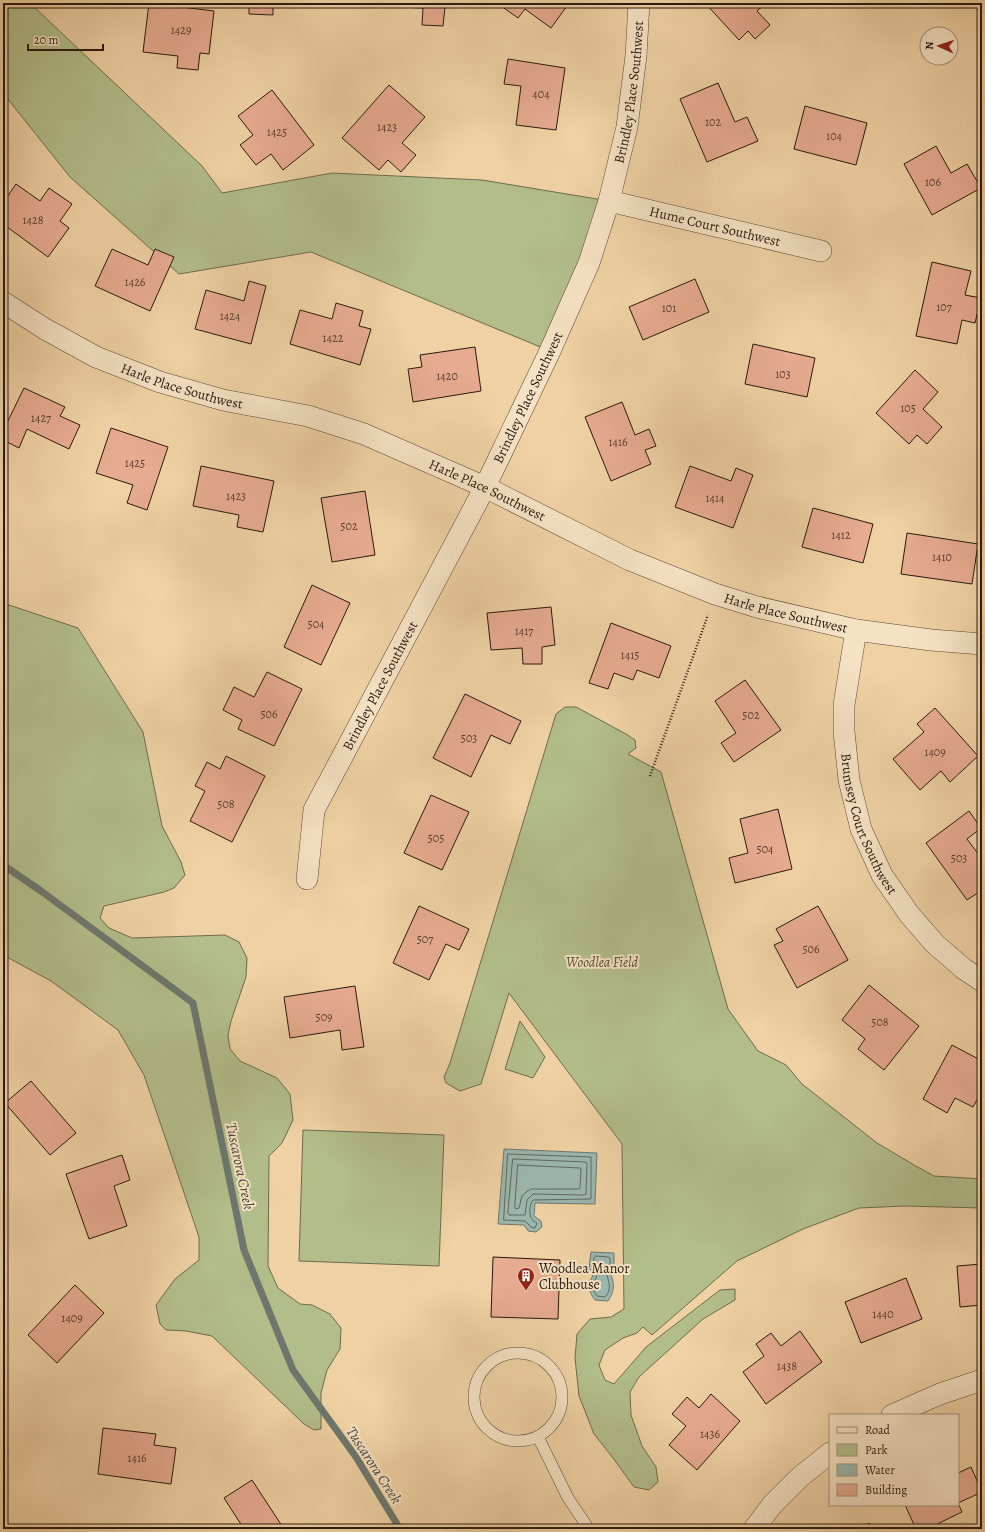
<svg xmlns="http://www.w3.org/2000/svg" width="985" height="1532" font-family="Alegreya,serif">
<rect width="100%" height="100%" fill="#efd1a3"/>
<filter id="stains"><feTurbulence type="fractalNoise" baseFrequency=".005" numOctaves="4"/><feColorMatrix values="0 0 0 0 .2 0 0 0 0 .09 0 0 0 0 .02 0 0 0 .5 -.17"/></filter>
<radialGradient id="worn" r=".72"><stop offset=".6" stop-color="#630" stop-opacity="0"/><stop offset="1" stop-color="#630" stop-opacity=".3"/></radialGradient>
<!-- green -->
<g fill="#b2bd8a" stroke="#6e6b4d">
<path d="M3,3H30L202,166L222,193L332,173L482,180L609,201L550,351L311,252L179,274L70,177L3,93Z"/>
<path d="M3,603L78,628L143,732L162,826L181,862L185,875L174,888L164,892L104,906L100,918L109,928L132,938L225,935L239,942L247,958L246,977L231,1021L228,1035L230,1049L240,1061L277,1078L290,1094L293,1120L282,1143L269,1156L268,1266L278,1288L300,1304L312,1305L330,1314L341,1328L340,1349L327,1370L321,1393V1429L314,1430L304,1424L212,1336L186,1331L166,1330L160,1324L156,1305L175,1279L199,1260V1237L144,1075L118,1030L51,981L3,955Z"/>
<path d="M565,707H576L626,734L635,740L636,748L628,754L661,772L728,1009L758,1051L786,1065L802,1084L877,1143L914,1165L934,1176L982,1179V1208L905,1206L859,1208L803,1229L737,1261L652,1335L643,1327L637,1333L623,1338L605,1350L599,1365L605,1380L614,1384L646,1347L720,1290L735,1289V1300L703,1319L639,1377L630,1392L631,1415L642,1446L656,1467L658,1482L649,1490L634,1487L613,1458L594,1434L579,1396L575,1358L577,1334L590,1319L611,1317L624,1309L622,1144L509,993L481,1084L460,1091L446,1083L444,1077L450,1063L556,714Z"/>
<path d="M520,1021L545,1057L533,1078L505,1069Z"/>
<path d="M303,1130L444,1135L439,1266L299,1261Z"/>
</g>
<!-- water -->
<g fill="#9bb6ad" stroke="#6d776e">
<path d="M504,1149L597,1153L595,1204L535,1203L534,1216L541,1221L542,1227L536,1232L528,1231L524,1225L498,1224Z"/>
<path d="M591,1252L614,1253V1269L611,1275C615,1285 614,1292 608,1301L595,1300C588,1291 588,1285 593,1275L589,1268Z"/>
</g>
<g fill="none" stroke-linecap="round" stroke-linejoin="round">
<!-- shore -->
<g stroke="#62685e" stroke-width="1">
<path d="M508,1154L591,1157V1199L533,1200C530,1203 528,1215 532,1219C533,1221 535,1222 537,1223L535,1228L531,1227L525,1221L504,1220Z"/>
<path d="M513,1159L586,1162L587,1164L586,1194L584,1195L533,1194L527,1200L525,1215H509L508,1213Z"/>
<path d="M518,1165L580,1168L581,1169L580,1188L578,1189H531L526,1192L522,1196L519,1208L516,1209L515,1207Z"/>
<path d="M596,1256L608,1257L610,1258V1268L607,1275C609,1283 612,1290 605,1297L597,1296C591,1289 594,1283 597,1275L593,1267L594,1258Z"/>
</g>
<!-- stream -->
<path stroke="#6d776e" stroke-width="7" d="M3,865L41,891L193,1003L244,1250L293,1370L356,1457L400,1529"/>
</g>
<!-- building -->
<g fill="#e7ab90" stroke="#291910">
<path d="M149,3L214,11L209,54L200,53L198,70L177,68L178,56L143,52Z"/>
<path d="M249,3H273V15L249,14Z"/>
<path d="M401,3H460V7H445L443,26L422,25L423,8L400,7Z"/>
<path d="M497,3H569L551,28L525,9L518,18Z"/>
<path d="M705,3H766L757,11L770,25L755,39L748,31L739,40Z"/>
<path d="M955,3H982V7L955,4Z"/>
<path d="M508,59L565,68L556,130L516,125L521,86L504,84Z"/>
<path d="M718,83L735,122L747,117L758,141L707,162L680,99Z"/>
<path d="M389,85L425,117L402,143L416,155L401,172L388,160L379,170L342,138Z"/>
<path d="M272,90L314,145L283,170L271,154L256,165L240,145L253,135L238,116Z"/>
<path d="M805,106L867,123L856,165L794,149Z"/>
<path d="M936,146L951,173L967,164L981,188L932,215L904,164Z"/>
<path d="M16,184L40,201L49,188L72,204L60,221L69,228L48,257L3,224V203Z"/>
<path d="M112,249L148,265L155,249L174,257L150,311L95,286Z"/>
<path d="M932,262L971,271L965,295L981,298L975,323L962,320L957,344L916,336Z"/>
<path d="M695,279L709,312L643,340L629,307Z"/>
<path d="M249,281L266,286L251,344L195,329L206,290L244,301Z"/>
<path d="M336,303L363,311L359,326L371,329L360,365L290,344L300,310L332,319Z"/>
<path d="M753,344L815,358L807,397L745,384Z"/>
<path d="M475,347L481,391L413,402L408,369L422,367L420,355Z"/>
<path d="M915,370L938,392L923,409L942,427L927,444L917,435L909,444L876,413Z"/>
<path d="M24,388L65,407L60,416L80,425L69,449L27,429L19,448L3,440V431Z"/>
<path d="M622,402L635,435L649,429L656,446L645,450L651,464L611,481L585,417Z"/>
<path d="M111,428L168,447L147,510L127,503L133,485L96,473Z"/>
<path d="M201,466L274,481L263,532L237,527L239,515L193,506Z"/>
<path d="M690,466L731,481L736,468L753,475L733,528L675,507Z"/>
<path d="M365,491L375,555L332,562L321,498Z"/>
<path d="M813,508L873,524L863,563L802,547Z"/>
<path d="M907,533L978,544L972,584L901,574Z"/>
<path d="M312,585L350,603L321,665L284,647Z"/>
<path d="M551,607L555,645L542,647V664H523L522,648L491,650L487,613Z"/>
<path d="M611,623L671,646L659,678L637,670L633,680L614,673L608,689L589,683Z"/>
<path d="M267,672L302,689L274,746L238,729L242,720L223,710L234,687L254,697Z"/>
<path d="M745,680L781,730L734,762L721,743L736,733L715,701Z"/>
<path d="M465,694L521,721L510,744L491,735L471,777L433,758Z"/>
<path d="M935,708L978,756L950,782L941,771L920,790L893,759L924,732L917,724Z"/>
<path d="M226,756L265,776L232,842L190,821L205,791L195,786L207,762L220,769Z"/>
<path d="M431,795L469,812L442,870L404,853Z"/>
<path d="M778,809L792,869L735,883L729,858L748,853L740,819Z"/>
<path d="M969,811L981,828L967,839L982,859V890L967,900L926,843Z"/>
<path d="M419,906L469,929L459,950L446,944L429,980L393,963Z"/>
<path d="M818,906L848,960L797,988L774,945L783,941L776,929Z"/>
<path d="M869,985L919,1026L884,1070L858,1049L865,1039L842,1020Z"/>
<path d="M355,986L364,1047L342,1050L340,1030L290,1038L284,997Z"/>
<path d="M952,1045L982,1061V1100L978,1098L973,1107L955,1098L947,1113L923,1099Z"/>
<path d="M31,1081L76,1133L50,1155L5,1103Z"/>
<path d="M122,1155L130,1180L114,1186L127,1226L89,1239L66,1174Z"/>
<path d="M493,1257L560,1260L558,1319L491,1317Z"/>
<path d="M982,1264V1305L960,1307L957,1266Z"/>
<path d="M906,1278L922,1319L861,1343L845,1302Z"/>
<path d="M75,1285L104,1313L57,1363L28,1335Z"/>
<path d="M800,1331L822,1362L766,1404L743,1372L764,1356L756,1344L771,1333L781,1346Z"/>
<path d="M3,1339L5,1385H3Z"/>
<path d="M711,1394L740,1421L697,1470L669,1445L686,1426L672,1414L687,1397L699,1408Z"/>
<path d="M103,1428L156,1434L154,1445L176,1448L171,1484L98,1474Z"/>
<path d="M971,1467L982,1492L958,1503V1473Z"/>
<path d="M252,1480L284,1529H244L224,1498Z"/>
<path d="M958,1503L962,1512L927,1529H916L905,1505H958Z"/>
<path d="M869,1523L875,1529H863Z"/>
</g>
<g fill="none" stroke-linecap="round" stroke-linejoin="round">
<defs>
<g id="service">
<circle cx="518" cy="1397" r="44"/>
<path d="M538,1437L568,1498L589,1529"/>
</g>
<g id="minor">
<path id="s1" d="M609,201L821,251"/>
<path id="s2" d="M3,302L45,329L96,357L160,382L223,400L308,416L364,434L485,487L630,560L715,594L757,607L856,630L931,640L982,644"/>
<path id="s3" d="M856,630L844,705V732L849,780L861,829L882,875L909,914L935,944L964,969L982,981"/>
<path id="s4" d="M307,879L314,810L485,487L550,351L589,263L609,201L627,127L636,56L639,3"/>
<path d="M892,1415L940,1394L982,1380"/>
<path d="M754,1529L772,1505L800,1477L830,1453"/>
</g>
</defs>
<!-- service casing -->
<use href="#service" stroke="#5a4735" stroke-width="12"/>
<!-- minor casing -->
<use href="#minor" stroke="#5a4735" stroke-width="22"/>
<!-- path -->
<path stroke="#291910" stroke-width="2.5" stroke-dasharray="1 2" stroke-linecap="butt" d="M650,776L708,615"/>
<!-- service -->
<use href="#service" stroke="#f5e1c3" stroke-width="11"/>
<!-- minor -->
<use href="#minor" stroke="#f5e1c3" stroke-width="21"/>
</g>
<!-- icons -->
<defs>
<symbol id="building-pin" viewBox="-11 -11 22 30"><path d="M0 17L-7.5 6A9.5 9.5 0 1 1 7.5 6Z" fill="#8f2418" stroke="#f5e1c3"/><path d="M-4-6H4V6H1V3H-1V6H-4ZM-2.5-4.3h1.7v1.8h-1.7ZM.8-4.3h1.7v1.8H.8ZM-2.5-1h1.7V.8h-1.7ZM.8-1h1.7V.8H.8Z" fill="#fff"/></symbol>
</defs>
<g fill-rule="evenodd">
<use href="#building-pin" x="516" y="1266" width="20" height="27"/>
</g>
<g text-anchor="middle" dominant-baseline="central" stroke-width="4" stroke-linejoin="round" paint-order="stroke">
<!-- number labels -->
<g font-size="12" fill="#583e30">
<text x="181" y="30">1429</text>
<text x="541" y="94">404</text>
<text x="713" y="122">102</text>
<text x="387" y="127">1423</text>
<text x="277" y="132">1425</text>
<text x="834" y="136">104</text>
<text x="933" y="182">106</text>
<text x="33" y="220">1428</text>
<text x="135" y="282">1426</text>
<text x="944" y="307">107</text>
<text x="669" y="308">101</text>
<text x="230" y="316">1424</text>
<text x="333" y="338">1422</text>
<text x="783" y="374">103</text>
<text x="447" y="376">1420</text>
<text x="908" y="408">105</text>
<text x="41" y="418">1427</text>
<text x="618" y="442">1416</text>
<text x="135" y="463">1425</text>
<text x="236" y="496">1423</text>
<text x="715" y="498">1414</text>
<text x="349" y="526">502</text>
<text x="841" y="535">1412</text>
<text x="942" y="557">1410</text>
<text x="316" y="624">504</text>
<text x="524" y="631">1417</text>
<text x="630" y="655">1415</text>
<text x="269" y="714">506</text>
<text x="751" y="715">502</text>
<text x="469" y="738">503</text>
<text x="935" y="752">1409</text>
<text x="226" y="804">508</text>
<text x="436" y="838">505</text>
<text x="765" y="849">504</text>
<text x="959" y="858">503</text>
<text x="425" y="939">507</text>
<text x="811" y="949">506</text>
<text x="324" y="1017">509</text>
<text x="880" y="1022">508</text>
<text x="883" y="1314">1440</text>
<text x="72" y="1318">1409</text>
<text x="787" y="1366">1438</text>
<text x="710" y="1434">1436</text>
<text x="137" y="1458">1416</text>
</g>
<!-- street labels -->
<g font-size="14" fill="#291910" stroke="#f5e1c3">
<text stroke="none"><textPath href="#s4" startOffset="858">Brindley Place Southwest</textPath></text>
<text stroke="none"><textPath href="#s1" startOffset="109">Hume Court Southwest</textPath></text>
<text stroke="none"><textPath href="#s2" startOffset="199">Harle Place Southwest</textPath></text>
<text stroke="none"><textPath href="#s4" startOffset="534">Brindley Place Southwest</textPath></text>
<text stroke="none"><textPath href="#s2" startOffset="523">Harle Place Southwest</textPath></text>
<text stroke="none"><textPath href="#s2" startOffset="847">Harle Place Southwest</textPath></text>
<text stroke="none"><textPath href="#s4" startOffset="210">Brindley Place Southwest</textPath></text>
<text stroke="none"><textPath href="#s3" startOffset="199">Brumsey Court Southwest</textPath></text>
</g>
<!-- park labels -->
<g font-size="14" font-style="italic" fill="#524a35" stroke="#f5e1c3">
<text x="602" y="962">Woodlea Field</text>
</g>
<!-- poi labels -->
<g font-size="14" fill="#291910" stroke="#f5e1c3" text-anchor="start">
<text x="539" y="1268">Woodlea Manor<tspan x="539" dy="16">Clubhouse</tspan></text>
</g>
<!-- water labels -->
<g font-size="15" font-style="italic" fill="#4b483f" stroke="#f5e1c3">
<text transform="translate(240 1166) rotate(78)">Tuscarora Creek</text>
<text transform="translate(374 1465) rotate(57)">Tuscarora Creek</text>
</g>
</g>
<!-- margin -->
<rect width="985" height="1532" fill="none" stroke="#efd1a3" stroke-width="16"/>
<rect x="4" y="4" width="977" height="1524" fill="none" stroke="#291910" stroke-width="2"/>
<rect x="8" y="8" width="969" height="1516" fill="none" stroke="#291910"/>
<!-- legend -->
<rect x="829" y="1414" width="130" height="92" fill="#f5e1c3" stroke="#a3917b"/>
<rect x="837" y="1427" width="20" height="6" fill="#f5e1c3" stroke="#a3917b"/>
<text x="865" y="1434" font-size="12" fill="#291910">Road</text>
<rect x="837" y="1444" width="20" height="12" fill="#b2bd8a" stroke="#a3917b"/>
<text x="865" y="1454" font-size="12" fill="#291910">Park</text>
<rect x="837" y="1464" width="20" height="12" fill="#9bb6ad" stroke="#a3917b"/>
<text x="865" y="1474" font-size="12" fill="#291910">Water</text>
<rect x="837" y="1484" width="20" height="12" fill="#e7ab90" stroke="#a3917b"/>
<text x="865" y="1494" font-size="12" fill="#291910">Building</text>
<!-- north arrow -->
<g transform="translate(939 46) rotate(273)"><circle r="19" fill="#f5e1c3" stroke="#a3917b"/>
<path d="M0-3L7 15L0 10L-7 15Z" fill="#8f2418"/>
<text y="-6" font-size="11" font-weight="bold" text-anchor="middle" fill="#291910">N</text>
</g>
<!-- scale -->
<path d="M28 44v6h75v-6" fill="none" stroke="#291910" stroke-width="2"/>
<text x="34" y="44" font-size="12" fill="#291910" stroke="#f5e1c3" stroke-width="3" paint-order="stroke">20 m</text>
<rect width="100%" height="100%" filter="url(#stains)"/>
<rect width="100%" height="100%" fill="url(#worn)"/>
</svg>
